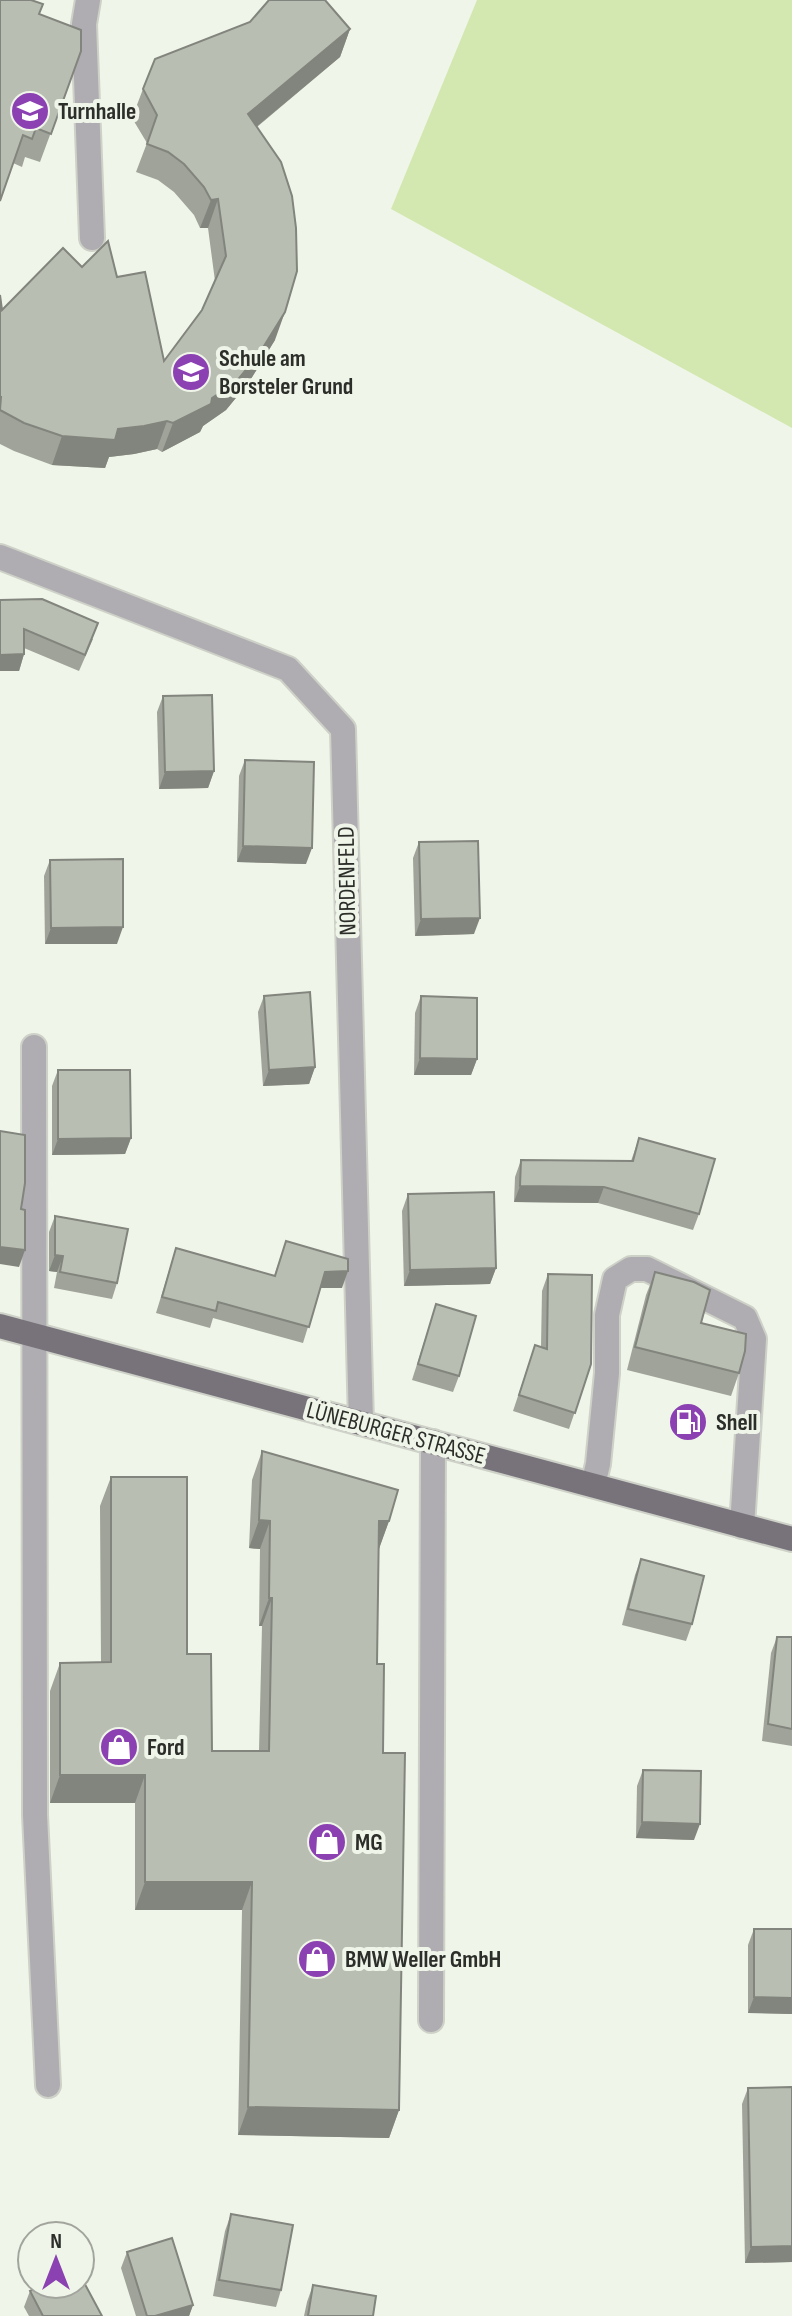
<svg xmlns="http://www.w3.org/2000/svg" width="792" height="2316" font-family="'Sofia Sans Condensed',sans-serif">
<rect width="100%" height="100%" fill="#f0f5e9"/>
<!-- green -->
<path fill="#d3e8b0" d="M477,0H792V428L391,209Z"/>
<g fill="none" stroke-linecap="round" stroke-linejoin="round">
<defs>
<g id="minor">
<path d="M88,0L84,24L92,238"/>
<path d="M0,557L288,669L343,729L361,1423"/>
<path d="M34,1047L35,1815L48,2085"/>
<path d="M593,1485L598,1464L607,1373V1315L615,1279L631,1269H647L745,1318L754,1339L742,1526"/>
<path d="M431,2020L433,1442"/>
</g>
<path id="major" d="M0,1326L792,1539"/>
</defs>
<!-- minor casing -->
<use href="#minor" stroke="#cdd1c7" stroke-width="28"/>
<!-- major casing -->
<use href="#major" stroke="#cdd1c7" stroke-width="28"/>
<!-- minor -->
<use href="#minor" stroke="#afadb1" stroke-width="24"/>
<!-- major -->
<use href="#major" stroke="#78737b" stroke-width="24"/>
</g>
<!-- wall -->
<g fill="#9fa399">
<path d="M39,14L81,51L40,162L25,157L22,167L13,163Z"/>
<path d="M350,29L340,57L257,127L275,340L249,382L226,410L203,426L200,432L162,452L157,449L134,454L109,457L105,468L52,465L14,451L0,444V295L2,310L82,267L117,277L164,361L202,310L215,281L208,228H200L194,215L174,192L158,180L136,172L147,143L132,118L143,89Z"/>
<path d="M0,600L93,639L79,671L24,648V654L19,671Z"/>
<path d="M163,696L214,771L208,788L159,789L157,712Z"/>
<path d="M245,760L306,864L237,862L239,776Z"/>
<path d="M419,842L474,934L415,936L413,858Z"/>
<path d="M50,860L117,944H45L44,876Z"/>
<path d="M264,996L315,1067L309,1084L263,1086L258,1012Z"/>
<path d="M421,996L477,1059L471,1075H414L415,1013Z"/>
<path d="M58,1070L131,1138L125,1154L52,1155V1086Z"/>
<path d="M639,1138L699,1214L693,1230L598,1203L514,1202L515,1177L521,1160L631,1161Z"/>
<path d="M408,1194L496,1268L490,1284L404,1286L402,1211Z"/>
<path d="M55,1216L117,1283L112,1299L54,1288L57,1272L49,1271V1232Z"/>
<path d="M286,1241L342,1288H320L303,1343L213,1318L210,1328L156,1313L176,1248L274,1276Z"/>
<path d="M655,1272L739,1373L731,1396L627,1370L646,1295Z"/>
<path d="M548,1274L591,1364L569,1429L513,1411L535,1345L541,1347L542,1291Z"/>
<path d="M436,1304L459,1376L453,1392L412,1380Z"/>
<path d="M262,1451L389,1521L379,1548L377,1664L383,1753L399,2110L389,2138L238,2135L242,1910H135V1803H50V1691L60,1663L101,1662L100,1506L111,1477L187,1654L212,1751H259L262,1626H259L260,1549L249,1548L252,1480Z"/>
<path d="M641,1559L692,1624L686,1641L622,1625L635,1575Z"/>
<path d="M777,1637H792V1746L762,1741L771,1653Z"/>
<path d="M643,1770L694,1840L636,1838L637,1786Z"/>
<path d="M754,1929H792V2014L748,2013V1945Z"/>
<path d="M748,2088L792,2262L745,2263L742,2104Z"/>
<path d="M231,2214L281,2290L276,2307L213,2296L225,2231Z"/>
<path d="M127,2252L193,2305L189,2316H136L121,2268Z"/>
<path d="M313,2285L373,2316H304L307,2302Z"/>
<path d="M30,2291L102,2316H29L24,2307Z"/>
</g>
<!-- shaded-wall -->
<g fill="#82857d">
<path d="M350,29L340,57L238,142L248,114Z"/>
<path d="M218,199L208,228H200L211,200Z"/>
<path d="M285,312L275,340L249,382L226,410L203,426L200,432L162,452L173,423L212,398Z"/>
<path d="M167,421L157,449L134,454L109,457L105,468L52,465L62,436Z"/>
<path d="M24,654L19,671H0V655Z"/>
<path d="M214,771L208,788L159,789L165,772Z"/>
<path d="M243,846L312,848L306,864L237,862Z"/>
<path d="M480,918L474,934L415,936L421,919Z"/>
<path d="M123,927L117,944H45L51,928Z"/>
<path d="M420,1058L477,1059L471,1075H414Z"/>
<path d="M315,1067L309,1084L263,1086L269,1070Z"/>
<path d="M131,1138L125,1154L52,1155L58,1139Z"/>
<path d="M520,1186L604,1187L598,1203L514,1202Z"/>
<path d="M0,1247L25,1250L19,1267L0,1264Z"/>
<path d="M55,1255L63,1256L57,1272L49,1271Z"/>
<path d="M496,1268L490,1284L404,1286L410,1270Z"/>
<path d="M348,1271L342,1288H319L325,1272Z"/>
<path d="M259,1520L270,1521L260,1549L249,1548Z"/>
<path d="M379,1521H389L379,1549Z"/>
<path d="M269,1598H272L262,1626H259Z"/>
<path d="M60,1775H145L135,1803H50Z"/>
<path d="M642,1822L700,1824L694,1840L636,1838Z"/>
<path d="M145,1882H252L242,1910H135Z"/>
<path d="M754,1997L792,1998V2014L748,2013Z"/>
<path d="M248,2107L399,2110L389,2138L238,2135Z"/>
<path d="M792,2246V2262L745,2263L751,2247Z"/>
<path d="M193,2305L189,2316H155Z"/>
</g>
<!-- building -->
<g fill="#b9beb2" stroke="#82857d" stroke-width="2">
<path d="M0,0H31L43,4L39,14L81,30V51L51,134L36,128L32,139L23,135L0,201Z"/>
<path d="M269,0H325L350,29L248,114L281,162L292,196L296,228L297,271L285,312L259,354L236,382L212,398L211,404L173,423L167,421L144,426L118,429L115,440L62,436L24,423L0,410L1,397H0V295L2,310L63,248L82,267L108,241L117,277L145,272L164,361L202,310L226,256L218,199L211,200L204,187L184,164L168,152L147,144L157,115L143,89L155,59L250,22Z"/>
<path d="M42,599L98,623L85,655L24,629V654L0,655V600Z"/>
<path d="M212,695L214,771L165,772L163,696Z"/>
<path d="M245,760L314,762L312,848L243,846Z"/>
<path d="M478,841L480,918L421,919L419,842Z"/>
<path d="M123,859V927L51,928L50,860Z"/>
<path d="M310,992L315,1067L269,1070L264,996Z"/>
<path d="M421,996L477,998V1059L420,1058Z"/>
<path d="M58,1070H130L131,1138L58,1139Z"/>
<path d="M0,1131L25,1135V1183L21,1209L25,1210V1250L0,1247Z"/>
<path d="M639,1138L715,1159L699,1214L604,1187L520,1186L521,1160L633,1161Z"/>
<path d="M494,1192L496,1268L410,1270L408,1194Z"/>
<path d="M55,1216L128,1229L117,1283L60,1272L63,1256L55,1255Z"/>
<path d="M286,1241L348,1259V1271L325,1272L309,1327L218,1302L216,1311L162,1297L176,1248L275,1276Z"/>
<path d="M655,1272L694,1282L710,1290L701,1323L746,1334L745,1351L739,1373L635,1347Z"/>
<path d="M548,1274L592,1275L591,1364L575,1413L519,1395L535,1345L547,1349Z"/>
<path d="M436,1304L476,1316L459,1376L418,1364Z"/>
<path d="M262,1451L398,1490L389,1521H379L377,1664H384L383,1753H405L399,2110L248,2107L252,1882H145V1775H60V1663L111,1662V1477H187V1654H211L212,1751H269L272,1598H269L270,1521L259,1520Z"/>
<path d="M641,1559L704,1576L692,1624L628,1609Z"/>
<path d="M777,1637H792V1729L768,1724Z"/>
<path d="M643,1770L701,1771L700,1824L642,1822Z"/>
<path d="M754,1929H792V1998L754,1997Z"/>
<path d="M792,2087V2246L751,2247L748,2088Z"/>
<path d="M231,2214L293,2225L281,2290L219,2280Z"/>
<path d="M172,2238L193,2305L155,2316H147L127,2252Z"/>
<path d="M80,2275L102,2316H43L30,2291L44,2284H80Z"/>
<path d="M313,2285L376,2296L373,2316H308Z"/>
</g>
<!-- icons -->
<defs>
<symbol id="school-disc" viewBox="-11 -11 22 22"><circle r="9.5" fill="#8b41b2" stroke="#f0f5e9"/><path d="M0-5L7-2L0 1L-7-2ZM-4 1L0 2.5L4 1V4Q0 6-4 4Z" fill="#fff"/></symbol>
<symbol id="fuel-disc" viewBox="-11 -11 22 22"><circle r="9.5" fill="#8b41b2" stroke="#f0f5e9"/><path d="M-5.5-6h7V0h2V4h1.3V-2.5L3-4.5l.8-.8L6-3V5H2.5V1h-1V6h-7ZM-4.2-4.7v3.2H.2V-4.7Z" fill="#fff"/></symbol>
<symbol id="shop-disc" viewBox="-11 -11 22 22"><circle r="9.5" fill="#8b41b2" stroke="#f0f5e9"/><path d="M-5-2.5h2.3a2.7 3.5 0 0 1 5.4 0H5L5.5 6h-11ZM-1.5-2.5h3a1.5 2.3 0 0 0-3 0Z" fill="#fff"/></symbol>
</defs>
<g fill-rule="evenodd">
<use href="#school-disc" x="8" y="89" width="44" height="44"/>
<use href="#school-disc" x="169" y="350" width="44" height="44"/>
<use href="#fuel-disc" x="666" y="1400" width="44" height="44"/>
<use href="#shop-disc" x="97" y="1725" width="44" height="44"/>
<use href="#shop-disc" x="305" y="1820" width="44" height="44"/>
<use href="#shop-disc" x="295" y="1937" width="44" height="44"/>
</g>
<g text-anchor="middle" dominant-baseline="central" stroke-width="8" stroke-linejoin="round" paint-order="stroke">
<!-- poi labels -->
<g font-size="24" font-weight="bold" fill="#2c2e2a" stroke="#f0f5e9" text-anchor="start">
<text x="58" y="111">Turnhalle</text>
<text x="219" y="358">Schule am<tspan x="219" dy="28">Borsteler Grund</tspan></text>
<text x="716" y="1422">Shell</text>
<text x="147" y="1747">Ford</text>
<text x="355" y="1842">MG</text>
<text x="345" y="1959">BMW Weller GmbH</text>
</g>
<!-- street labels -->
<g font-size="24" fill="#2c2e2a" stroke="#f0f5e9">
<text transform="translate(347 881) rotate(-91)">NORDENFELD</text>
<text transform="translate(396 1433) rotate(15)">LÜNEBURGER STRASSE</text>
</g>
</g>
<!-- north arrow -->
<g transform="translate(56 2260)"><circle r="38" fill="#f0f5e9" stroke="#a2a59d" stroke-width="2"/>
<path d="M0-6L14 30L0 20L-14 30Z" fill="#8b41b2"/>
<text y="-12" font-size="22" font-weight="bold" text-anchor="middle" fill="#2c2e2a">N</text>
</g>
</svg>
